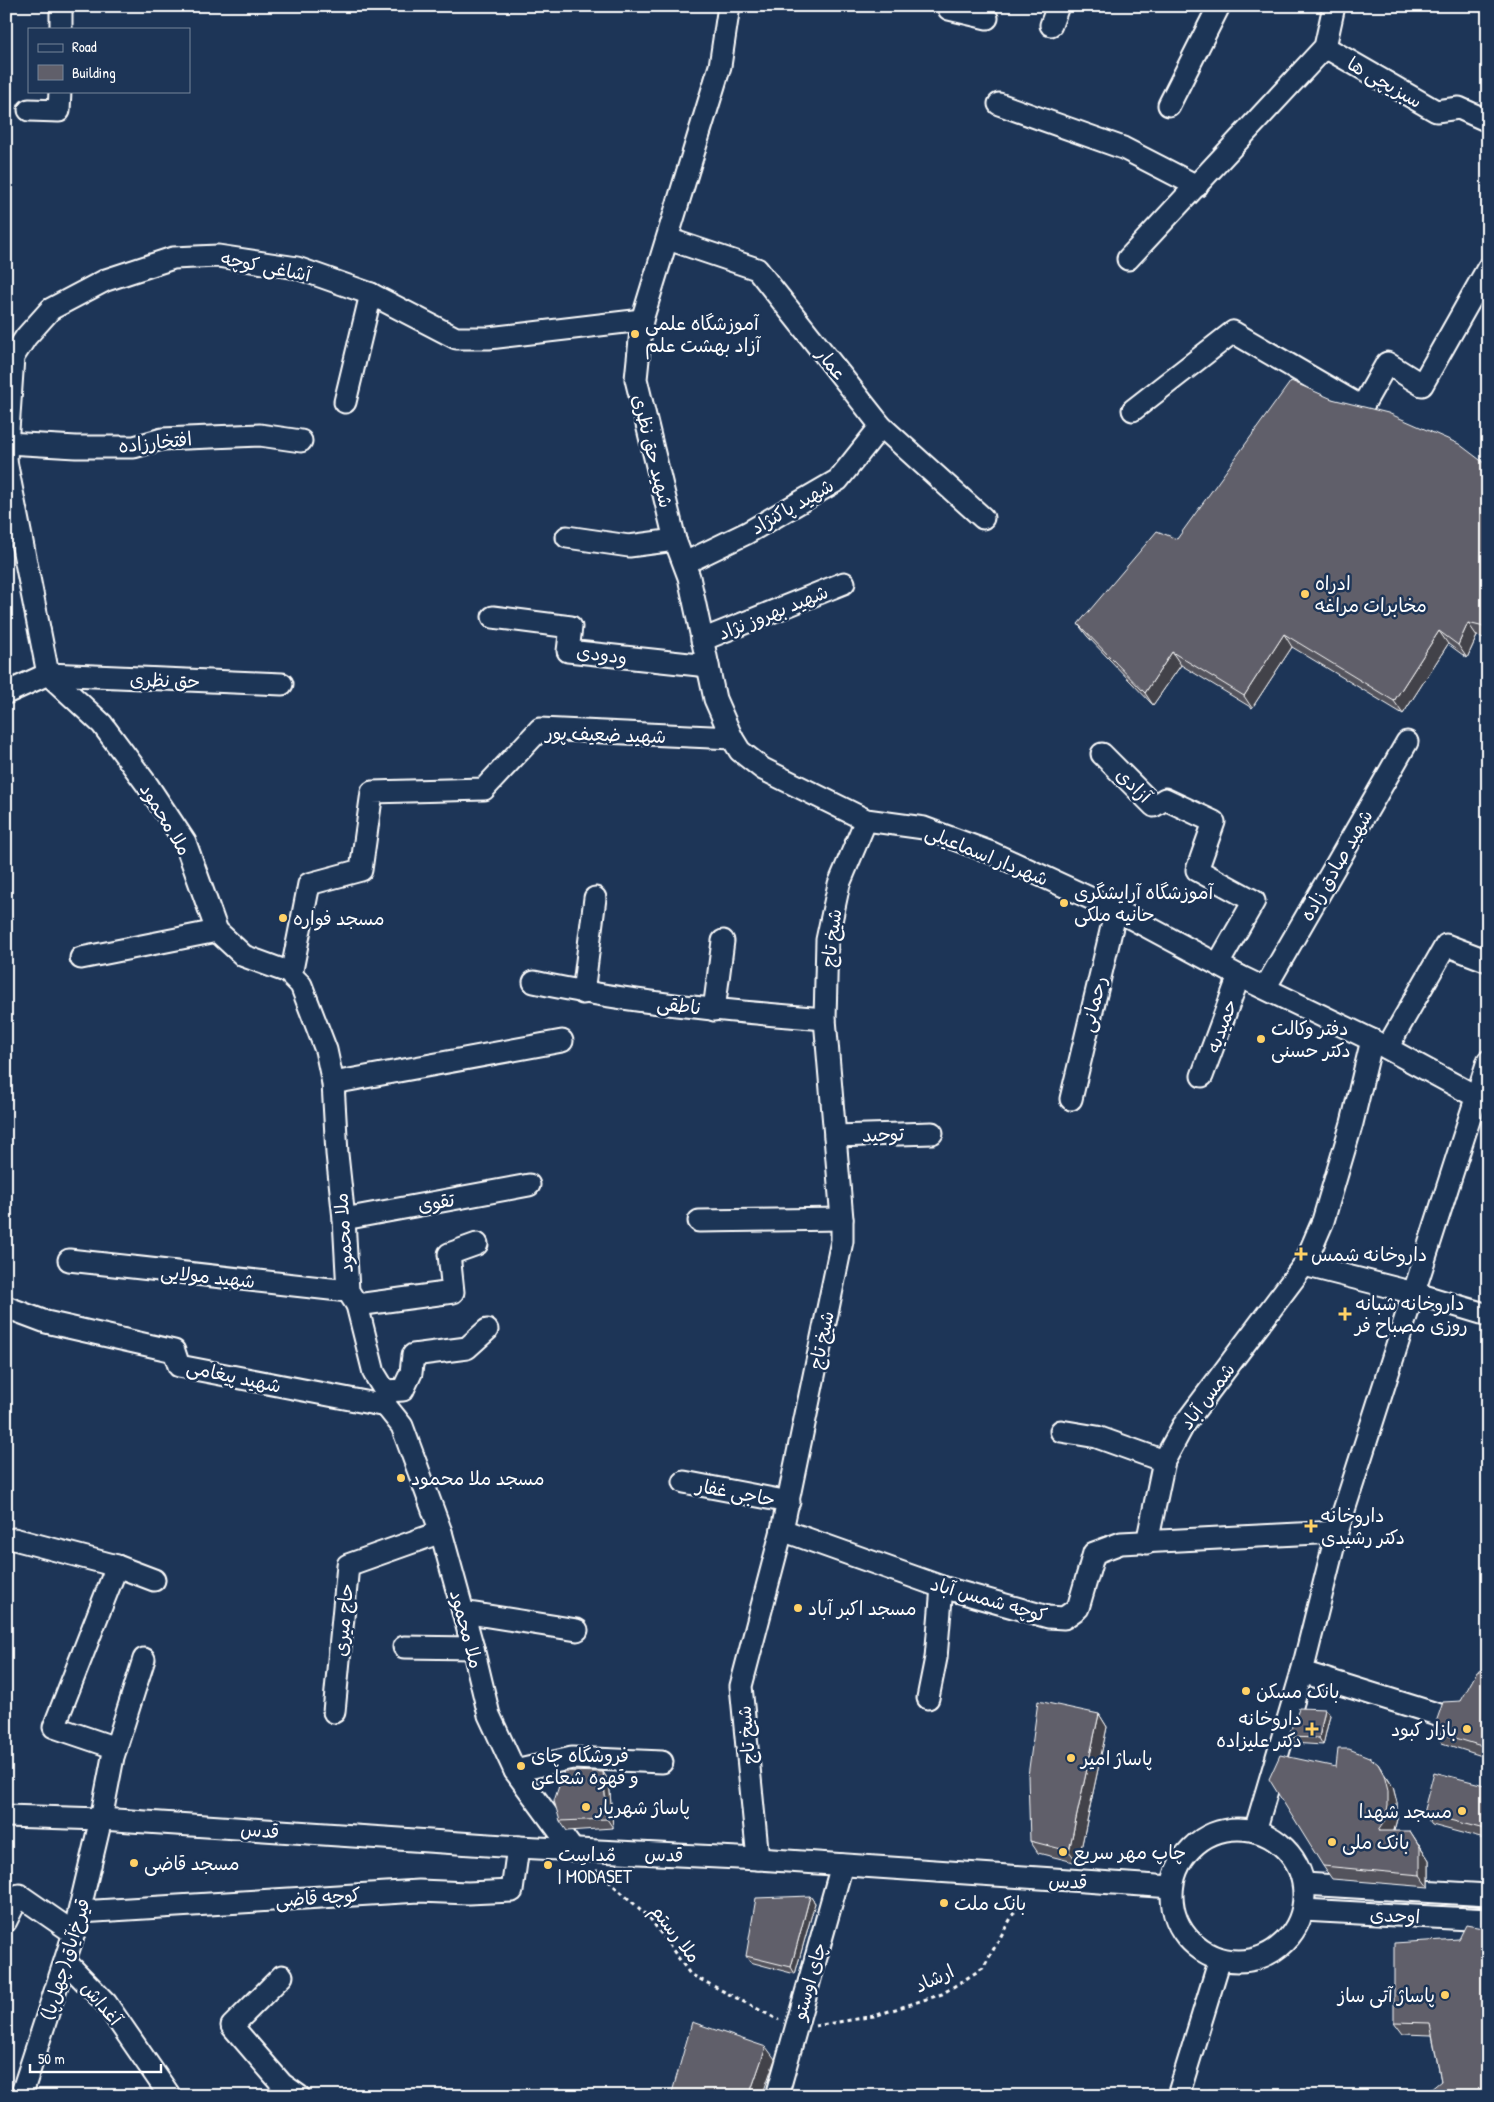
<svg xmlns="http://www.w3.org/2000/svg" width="1494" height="2102" font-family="'Patrick Hand','Playpen Sans Arabic',sans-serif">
<rect width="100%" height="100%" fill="#1d3557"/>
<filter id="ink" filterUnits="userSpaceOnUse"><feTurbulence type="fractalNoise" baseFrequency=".02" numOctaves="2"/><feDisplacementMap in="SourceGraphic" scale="10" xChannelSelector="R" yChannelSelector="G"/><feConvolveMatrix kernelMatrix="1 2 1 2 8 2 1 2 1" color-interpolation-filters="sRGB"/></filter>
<g filter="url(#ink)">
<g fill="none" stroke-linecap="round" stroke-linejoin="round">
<defs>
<g id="minor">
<path d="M729,6L720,66L642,320L636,379L675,540L689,577L715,699L732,738L740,751L763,769L866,820L924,828L992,853L1116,910L1239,976L1372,1040L1477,1097L1488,1101"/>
<path d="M948,6L949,9L987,18"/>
<path d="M1051,25L1058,6"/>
<path d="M61,29V6"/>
<path d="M1325,47L1436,111L1459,108L1488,121"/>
<path d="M999,104L1123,148L1197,186"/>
<path d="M1169,105L1219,6"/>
<path d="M29,110L59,111L60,91"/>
<path d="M668,239L757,269L881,426L983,518"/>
<path d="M1128,259L1325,47L1334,6"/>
<path d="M345,402L371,294"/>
<path d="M1133,410L1233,332L1362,407L1387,363L1422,385L1488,268"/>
<path d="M7,443L76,447H134L162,439L260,435L301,441"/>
<path d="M6,460L13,357L26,337L51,309L106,280L173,258L218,256L297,268L371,294L456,338H489L642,320"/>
<path d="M6,461L48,674"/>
<path d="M567,537L629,546L675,540"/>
<path d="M685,563L747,533L838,480L881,426"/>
<path d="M493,617L571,627L568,651L708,666"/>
<path d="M702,640L844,583"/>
<path d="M48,674L102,724L148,786L185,842L217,931L244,956L288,972L301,985L326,1050L333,1083L337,1154L344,1219L348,1291L357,1305L374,1373L385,1391L386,1406L402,1426L441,1532L473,1648L489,1715L515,1771L573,1850"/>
<path d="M6,693L48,674L282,684"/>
<path d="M1102,754L1154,806L1165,799L1214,822L1197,870L1254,901L1218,964"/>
<path d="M81,958L217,931"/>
<path d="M291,975L309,884L361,870L372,792L484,789L540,729L732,738"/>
<path d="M534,982C630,1003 727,1011 825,1019"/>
<path d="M1265,988L1407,742"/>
<path d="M583,993L595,898"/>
<path d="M714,1010L723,941"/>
<path d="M1387,1048L1446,945L1488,961"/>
<path d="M1202,1076L1239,976"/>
<path d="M333,1083L562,1041"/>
<path d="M1071,1099L1116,910"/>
<path d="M835,1136L932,1133"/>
<path d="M344,1219L529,1185"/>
<path d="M699,1221L842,1219"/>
<path d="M69,1260L348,1291"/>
<path d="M1304,1265L1414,1293L1488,1315"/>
<path d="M357,1305L453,1292L449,1254L477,1244"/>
<path d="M6,1307L46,1322L174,1351L179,1366L386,1406"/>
<path d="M385,1391L403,1390L411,1373L413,1355L467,1348L487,1330"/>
<path d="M1061,1431L1097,1437L1164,1461"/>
<path d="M684,1482L789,1502"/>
<path d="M782,1530L942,1587L1048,1617L1064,1618L1078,1608L1094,1553L1121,1543L1337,1532"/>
<path d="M14,1539L117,1566L154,1580"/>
<path d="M1147,1543L1164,1461L1183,1426L1304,1265L1323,1221L1352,1123L1372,1040"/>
<path d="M463,1612L577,1630"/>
<path d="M404,1647L473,1648"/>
<path d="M1302,1672L1443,1716"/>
<path d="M928,1698L936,1658L942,1587"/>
<path d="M334,1712L348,1565L441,1532"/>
<path d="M116,1748L54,1727L117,1566"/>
<path d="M515,1771L572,1758L662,1762"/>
<path d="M6,1816L101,1819L518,1847L758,1859L1172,1887"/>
<circle cx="1238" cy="1895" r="66"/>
<path d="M1255,1831L1302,1672L1337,1532L1488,1061"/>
<path d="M758,1859L741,1686L782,1530L842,1241V1219L825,1019L827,940L839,884L866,820"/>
<path d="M1304,1884L1488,1895"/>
<path d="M1303,1910L1488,1920"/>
<path d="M80,1912L419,1891L468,1893L512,1891L518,1847"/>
<path d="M6,1921L19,1895L74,1933"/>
<path d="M66,1962L106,2003L170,2096"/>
<path d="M282,1976L232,2026L282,2084L299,2096"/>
<path d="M21,2096L74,1933L101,1819L113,1757L144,1659"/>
<path d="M777,2096L842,1865"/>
<path d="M1178,2096L1220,1959"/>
</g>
</defs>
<!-- minor casing -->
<use href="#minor" stroke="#fff" stroke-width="25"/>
<!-- path -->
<g stroke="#fff" stroke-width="3" stroke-dasharray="4 4" stroke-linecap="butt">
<path d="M596,1870L649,1917L690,1974L779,2020"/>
<path d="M815,2026L874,2016L942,1994L983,1968L1024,1895"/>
</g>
<!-- minor -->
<use href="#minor" stroke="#1d3557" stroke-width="21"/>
</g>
<!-- wall -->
<g fill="#53525b" stroke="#fff">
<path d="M1332,399L1488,466V639L1477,636L1467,658L1448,644L1403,714L1292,647L1252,708L1181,665L1153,705L1087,636L1078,624L1177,539Z"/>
<path d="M1488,1667V1758L1442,1743L1433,1731L1461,1701Z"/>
<path d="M1099,1714L1107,1727L1078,1863L1038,1853L1030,1841Z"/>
<path d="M1330,1715L1323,1745L1292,1743L1288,1737Z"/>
<path d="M1336,1767L1387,1777L1393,1787L1397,1803V1819L1394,1831L1419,1844L1429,1860V1887L1332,1879L1323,1866Z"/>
<path d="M603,1772L609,1781L613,1828L567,1831L560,1821Z"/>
<path d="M1488,1786V1840L1432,1825L1423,1813Z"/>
<path d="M810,1896L815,1903L795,1974L750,1962L746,1956Z"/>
<path d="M1459,1939L1441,2081L1432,2035L1403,2034L1394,2022Z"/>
</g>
<!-- shaded-wall -->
<g fill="#43424a" stroke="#fff">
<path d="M1468,623L1477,636L1467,658L1458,645Z"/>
<path d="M1439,631L1448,644L1403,714L1394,701Z"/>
<path d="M1284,634L1292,647L1252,708L1244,696Z"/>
<path d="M1172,652L1181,665L1153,705L1145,693Z"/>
<path d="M1325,1709L1330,1715L1323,1745L1319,1738Z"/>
<path d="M1099,1714L1107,1727L1078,1863L1069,1851Z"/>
<path d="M1378,1764L1393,1787L1397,1803V1819L1393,1834L1378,1831Z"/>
<path d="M603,1772L609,1781L613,1828L607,1819Z"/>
<path d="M1410,1831L1429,1860V1887L1420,1875Z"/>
<path d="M810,1896L815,1903L795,1974L791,1967Z"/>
<path d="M766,2047L775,2059L762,2096H749Z"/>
</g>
<!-- building -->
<g fill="#605f6a" stroke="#fff">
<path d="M1291,381L1332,399L1388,413L1459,444L1488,466V628L1468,623L1458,645L1439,631L1394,701L1284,634L1244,696L1172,652L1145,693L1078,624L1157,531L1177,539Z"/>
<path d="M1488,1667V1748L1433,1731L1443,1702L1461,1701L1477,1672Z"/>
<path d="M1038,1701L1099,1714L1069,1851L1030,1841L1028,1776Z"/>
<path d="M1299,1708L1325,1709L1319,1738L1288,1737Z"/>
<path d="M1338,1749H1349L1369,1757L1378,1764L1384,1775L1388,1791V1806L1384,1822L1378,1831H1410L1420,1847V1875L1323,1866L1269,1779L1280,1755L1336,1767Z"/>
<path d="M564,1771L603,1772L607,1819L560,1821L554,1801Z"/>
<path d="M1434,1772L1488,1786V1830L1423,1813Z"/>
<path d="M810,1896L791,1967L746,1956L756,1898Z"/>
<path d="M1466,1925L1488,1929V2096H1425V2094L1441,2081L1430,2023L1394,2022V1943L1459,1939Z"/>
<path d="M692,2022L766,2047L749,2096H671Z"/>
<path d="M1208,2089L1220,2096H1206Z"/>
</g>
</g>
<!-- markers -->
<g fill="#ffd166" stroke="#1d3557" stroke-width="2">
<circle cx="635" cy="334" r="5"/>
<circle cx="1305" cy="594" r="5"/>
<circle cx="1064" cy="903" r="5"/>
<circle cx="283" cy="918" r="5"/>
<circle cx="1261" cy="1039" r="5"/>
<path d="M1298.5 1246.5h5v5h5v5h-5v5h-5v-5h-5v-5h5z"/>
<path d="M1342.5 1306.5h5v5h5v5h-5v5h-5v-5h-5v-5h5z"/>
<circle cx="401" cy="1478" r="5"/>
<path d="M1308.5 1518.5h5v5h5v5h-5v5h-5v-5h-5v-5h5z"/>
<circle cx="798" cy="1608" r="5"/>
<circle cx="1246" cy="1691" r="5"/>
<path d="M1309.5 1721.5h5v5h5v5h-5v5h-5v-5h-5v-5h5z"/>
<circle cx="1467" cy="1729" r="5"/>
<circle cx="1071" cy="1758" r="5"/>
<circle cx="521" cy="1766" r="5"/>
<circle cx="586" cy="1807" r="5"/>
<circle cx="1462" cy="1811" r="5"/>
<circle cx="1332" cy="1842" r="5"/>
<circle cx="1063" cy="1852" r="5"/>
<circle cx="134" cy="1863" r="5"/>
<circle cx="548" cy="1865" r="5"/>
<circle cx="944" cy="1903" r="5"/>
<circle cx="1445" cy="1995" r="5"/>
</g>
<g text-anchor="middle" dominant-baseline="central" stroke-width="5" stroke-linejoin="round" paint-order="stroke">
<!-- street labels -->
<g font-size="19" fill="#fff" stroke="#1d3557">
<text transform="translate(1385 82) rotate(30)">سبزیچی ها</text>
<text transform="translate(266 266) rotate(11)">آشاغی کوچه</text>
<text transform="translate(832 364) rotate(52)">عمار</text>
<text transform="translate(155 442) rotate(-6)">افتخارزاده</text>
<text transform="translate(653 451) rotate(76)">شهید حق نظری</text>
<text transform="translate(792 506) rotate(-30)">شهید پاکنژاد</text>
<text transform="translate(773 612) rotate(-22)">شهید بهروز نژاد</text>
<text transform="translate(602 654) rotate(7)">ودودی</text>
<text transform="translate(165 680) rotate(2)">حق نظری</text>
<text transform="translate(606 734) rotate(2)">شهید ضعیف پور</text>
<text transform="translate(1134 785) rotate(44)">آزادی</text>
<text transform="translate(166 819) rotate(59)">ملا محمود</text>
<text transform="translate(987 855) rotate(22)">شهردار اسماعیلی</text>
<text transform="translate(1336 865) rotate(-60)">شهید صادق زاده</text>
<text transform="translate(831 938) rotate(-83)">شیخ تاج</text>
<text transform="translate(1093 1004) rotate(-76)">رحمانی</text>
<text transform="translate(679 1005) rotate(7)">ناطقی</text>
<text transform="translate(1221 1026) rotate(-70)">حمیدیه</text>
<text transform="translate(883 1134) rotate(-2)">توحید</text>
<text transform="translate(436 1202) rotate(-10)">تقوی</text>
<text transform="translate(343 1233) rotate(-94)">ملا محمود</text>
<text transform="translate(208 1276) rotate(6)">شهید مولایی</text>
<text transform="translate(821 1340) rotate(-78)">شیخ تاج</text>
<text transform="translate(234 1376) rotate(12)">شهید پیغامی</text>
<text transform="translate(1207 1396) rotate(-53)">شمس آباد</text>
<text transform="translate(736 1492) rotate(11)">حاجی غفار</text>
<text transform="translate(989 1599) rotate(16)">کوچه شمس آباد</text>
<text transform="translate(343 1620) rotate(-85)">حاج میری</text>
<text transform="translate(467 1629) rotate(75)">ملا محمود</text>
<text transform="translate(746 1735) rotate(-95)">شیخ تاج</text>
<text transform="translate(260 1830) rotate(4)">قدس</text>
<text transform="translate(664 1854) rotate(3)">قدس</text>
<text transform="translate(1068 1881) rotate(3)">قدس</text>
<text transform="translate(318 1897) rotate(-4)">کوچه قاضی</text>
<text transform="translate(1395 1915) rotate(3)">اوحدی</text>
<text transform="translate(676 1933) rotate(52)">ملا رستم</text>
<text transform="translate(65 1959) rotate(-73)">قیرخ‌آیاق(چهل‌پا)</text>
<text transform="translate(934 1978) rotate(-25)">ارشاد</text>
<text transform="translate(809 1981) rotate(-74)">چای اوستو</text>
<text transform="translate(102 2003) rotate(50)">آغداش</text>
</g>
<!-- poi labels -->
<g font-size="19" fill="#fff" stroke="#1d3557" text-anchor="start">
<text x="645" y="323">آموزشگاه علمی<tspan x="645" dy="22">آزاد بهشت علم</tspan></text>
<text x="1315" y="583">ادراه<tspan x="1315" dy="22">مخابرات مراغه</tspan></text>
<text x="1074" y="892">آموزشگاه آرایشگری<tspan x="1074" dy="22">حانیه ملکی</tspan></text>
<text x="293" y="918">مسجد فواره</text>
<text x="1271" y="1028">دفتر وکالت<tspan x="1271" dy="22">دکتر حسنی</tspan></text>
<text x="1311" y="1254">داروخانه شمس</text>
<text x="1355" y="1303">داروخانه شبانه<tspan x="1355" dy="22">روزی مصباح فر</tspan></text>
<text x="411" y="1478">مسجد ملا محمود</text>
<text x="1321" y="1515">داروخانه<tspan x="1321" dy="22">دکتر رشیدی</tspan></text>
<text x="808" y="1608">مسجد اکبر آباد</text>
<text x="1256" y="1691">بانک مسکن</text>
<text x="1302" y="1718" text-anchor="end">داروخانه<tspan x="1302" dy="22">دکتر علیزاده</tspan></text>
<text x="1457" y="1729" text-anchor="end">بازار کبود</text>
<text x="531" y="1755">فروشگاه چای<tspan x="531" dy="22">و قهوه شعاعی</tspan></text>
<text x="1081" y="1758">پاساژ امیر</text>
<text x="596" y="1807">پاساژ شهریار</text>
<text x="1452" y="1811" text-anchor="end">مسجد شهدا</text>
<text x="1342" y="1842">بانک ملی</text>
<text x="1073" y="1852">چاپ مهر سریع</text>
<text x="558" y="1854">مٌداسِت<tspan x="558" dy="22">| MODASET</tspan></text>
<text x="144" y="1863">مسجد قاضی</text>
<text x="954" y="1903">بانک ملت</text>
<text x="1435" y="1995" text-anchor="end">پاساژ آتی ساز</text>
</g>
</g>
<!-- margin -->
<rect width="1494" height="2102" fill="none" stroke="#1d3557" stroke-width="25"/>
<rect x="12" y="12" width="1469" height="2077" fill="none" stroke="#fff" stroke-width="2" filter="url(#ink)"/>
<!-- legend -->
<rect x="28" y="28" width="162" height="65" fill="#1d3557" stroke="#77869a"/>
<rect x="38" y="44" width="25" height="8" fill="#1d3557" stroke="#77869a"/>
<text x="72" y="52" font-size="15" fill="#ffffff">Road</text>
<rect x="38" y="65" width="25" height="15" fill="#605f6a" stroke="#77869a"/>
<text x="72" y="78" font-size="15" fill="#ffffff">Building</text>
<!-- scale -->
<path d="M30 2064v8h131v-8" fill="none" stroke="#ffffff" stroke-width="2.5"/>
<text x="38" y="2064" font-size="15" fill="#ffffff" stroke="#1d3557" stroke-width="4" paint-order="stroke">50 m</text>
</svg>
